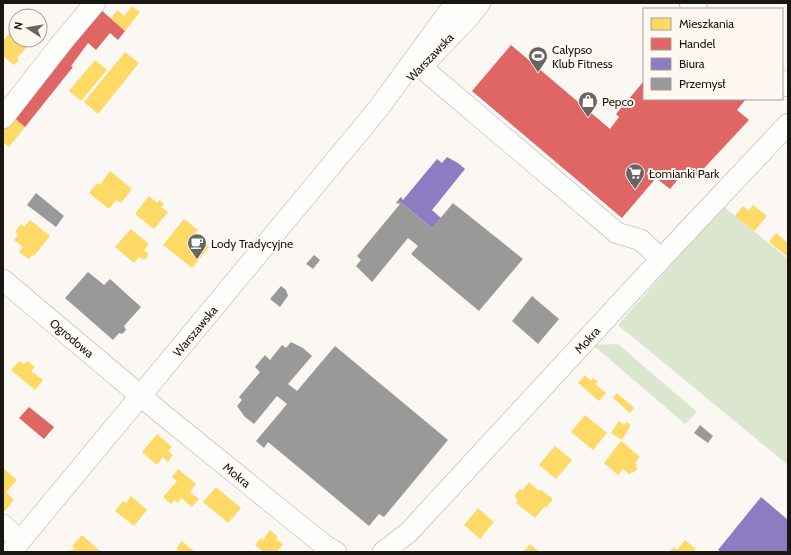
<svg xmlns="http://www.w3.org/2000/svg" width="791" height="555" font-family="Cabin,sans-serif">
<rect width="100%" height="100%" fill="#fbf8f4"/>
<!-- green -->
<g fill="#dce5cd">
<path d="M723,206L788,259V465L618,325Z"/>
<path d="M618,344L697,412L685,424L593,345Z"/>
</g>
<!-- homes -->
<g fill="#ffd966">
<path d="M132,6L140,12L125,31L111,18L118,10L124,16Z"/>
<path d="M16,25V40H36L32,45L30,43L17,58L19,60L14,65L3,56V41Z"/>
<path d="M125,52L139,63L98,114L84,102Z"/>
<path d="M95,60L107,70L81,101L69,91Z"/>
<path d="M12,116L25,127L9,147L3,142V128Z"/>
<path d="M110,171L132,189L121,203L116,200L109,209L89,193L97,183L100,185Z"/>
<path d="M149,196L157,203L159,200L164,204L161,207L168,212L154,229L135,214Z"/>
<path d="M753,205L767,216L754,231L735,216L743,206L749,211Z"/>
<path d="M184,219L198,230L194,235L209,247L192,268L163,245Z"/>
<path d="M30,220L50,236L34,256L32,255L29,259L19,252L23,247L14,240L18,235L15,232L21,224L24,227Z"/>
<path d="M131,229L149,244L144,250L147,252L148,256L145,259H142L139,257L134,263L115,247Z"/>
<path d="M776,233L788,243V257L769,242Z"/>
<path d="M19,361L24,364L27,361L35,367L31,371L43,380L35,390L11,370Z"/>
<path d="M585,375L591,381L593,378L598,382L595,384L606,393L599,401L578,383Z"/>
<path d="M617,393L634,408L630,413L613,398Z"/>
<path d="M585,415L607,433L593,450L571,432Z"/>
<path d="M619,421L624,425L626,422L631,425L622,440L611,433Z"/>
<path d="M157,434L172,447L168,451L173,455L168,462L163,457L157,465L142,452Z"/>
<path d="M621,441L640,457L635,463L637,464L636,466L637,469L634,472L629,474L623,469L618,475L604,463Z"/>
<path d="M555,446L572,460L556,479L539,465Z"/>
<path d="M3,468L17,480L6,492L14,500L3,513Z"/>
<path d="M178,469L196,484L190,492L199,499L192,507L181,498L178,503L175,500L171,504L163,497L177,481L172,477Z"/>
<path d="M529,482L539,491L540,489L553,499L546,508L545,506L535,518L516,503L518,500L514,496L520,489L522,491Z"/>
<path d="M216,487L241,508L228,523L203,502Z"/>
<path d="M131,496L147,510L134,526L115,511L123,501L126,503Z"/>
<path d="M478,508L494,522L480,539L464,525Z"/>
<path d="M270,530L278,537L276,539L283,544L277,552H263L255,545L261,538L263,540Z"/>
<path d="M82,535L100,551L99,552H67L69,550L71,551L75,548L72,546Z"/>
<path d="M685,540L696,549L693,552H669L674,547L677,550Z"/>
<path d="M182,541L195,552H180L176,549Z"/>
<path d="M530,544L539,552L524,551Z"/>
</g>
<!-- shops -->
<g fill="#e06666">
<path d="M100,9L125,31L118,40L110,33L96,50L88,43L71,66L73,67L25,127L12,116Z"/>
<path d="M511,45L610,129L619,117L616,114L644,81V99H746L737,110L749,120L693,180L684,172L670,189L656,178L622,218L472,91Z"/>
<path d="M29,407L54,427L44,439L19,418Z"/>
</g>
<!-- offices -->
<g fill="#8e7cc3">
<path d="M447,157L458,163L465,169L432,210L441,218L432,228L398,200L401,197L403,200L437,159L442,163Z"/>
<path d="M761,497L788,520V552H721L718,550Z"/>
</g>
<!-- industry -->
<g fill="#999">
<path d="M36,193L64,216L56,227L27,205Z"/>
<path d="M398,200L432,228L453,203L523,259L479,311L411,254L418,246L408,238L372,282L356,266L361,260L357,256L400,204L396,203Z"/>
<path d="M314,255L320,260L313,269L306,264Z"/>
<path d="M88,272L104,285L110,279L141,307L124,326L126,330L122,334L119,333L113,340L65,298Z"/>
<path d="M281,286L286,290L288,296L280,307L270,299Z"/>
<path d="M532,296L559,319L538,344L512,321Z"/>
<path d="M291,342L303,348L312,356L288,384L297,391L335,346L448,440L384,517L379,514L369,526L268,442L264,448L256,441L287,404L277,396L254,424L245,417L237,406L242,400L239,397L260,372L255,367L265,355L270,360L282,345L286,348Z"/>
<path d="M700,425L713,436L708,443L694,433Z"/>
</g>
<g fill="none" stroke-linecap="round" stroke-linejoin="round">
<defs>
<g id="minor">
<path d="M690,3L697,9"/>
<path d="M427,61L469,17L480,3"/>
<path d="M421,67L617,233L641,240L661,259"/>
<path d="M782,81L788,86"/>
<path d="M3,118L63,41L95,3"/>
<path d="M3,280L161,413L324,545L336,552"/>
<path d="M3,525L20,541"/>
<path d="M11,552L378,109L448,13L457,3"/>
<path d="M383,552L409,532L661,259L788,124"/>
</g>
</defs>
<!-- minor casing -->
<use href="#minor" stroke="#afaca8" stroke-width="22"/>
<!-- minor -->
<use href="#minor" stroke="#fefefd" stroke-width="21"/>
</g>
<!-- icons -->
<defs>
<symbol id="stadium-pin" viewBox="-11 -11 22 30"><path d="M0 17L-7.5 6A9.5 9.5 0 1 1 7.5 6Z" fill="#696561" stroke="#fef8f1"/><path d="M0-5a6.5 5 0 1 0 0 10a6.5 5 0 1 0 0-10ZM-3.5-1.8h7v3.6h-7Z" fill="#fff"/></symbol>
<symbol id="shop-pin" viewBox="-11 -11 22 30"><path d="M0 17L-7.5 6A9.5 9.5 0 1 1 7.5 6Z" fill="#696561" stroke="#fef8f1"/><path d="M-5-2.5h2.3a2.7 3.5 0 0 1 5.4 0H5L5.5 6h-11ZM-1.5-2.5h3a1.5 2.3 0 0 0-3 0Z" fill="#fff"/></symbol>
<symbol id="supermarket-pin" viewBox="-11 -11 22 30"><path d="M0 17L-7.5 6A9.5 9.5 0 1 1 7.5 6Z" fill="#696561" stroke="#fef8f1"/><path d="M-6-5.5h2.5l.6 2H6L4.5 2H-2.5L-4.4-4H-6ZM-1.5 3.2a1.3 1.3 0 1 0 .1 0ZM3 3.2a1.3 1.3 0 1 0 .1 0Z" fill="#fff"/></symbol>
<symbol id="cafe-pin" viewBox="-11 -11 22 30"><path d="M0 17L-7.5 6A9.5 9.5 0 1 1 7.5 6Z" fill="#696561" stroke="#fef8f1"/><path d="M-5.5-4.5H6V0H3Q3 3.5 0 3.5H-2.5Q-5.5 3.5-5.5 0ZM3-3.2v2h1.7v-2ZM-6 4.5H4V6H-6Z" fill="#fff"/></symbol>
</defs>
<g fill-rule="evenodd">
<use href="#stadium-pin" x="527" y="45" width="22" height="30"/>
<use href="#shop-pin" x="577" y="90" width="22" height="30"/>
<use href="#supermarket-pin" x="624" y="162" width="22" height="30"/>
<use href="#cafe-pin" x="186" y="232" width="22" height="30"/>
</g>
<g text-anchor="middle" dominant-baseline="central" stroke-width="4" stroke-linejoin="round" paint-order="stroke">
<!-- poi labels -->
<g font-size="12" fill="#1a1612" stroke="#fef8f1" text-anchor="start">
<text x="552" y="49">Calypso<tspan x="552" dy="14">Klub Fitness</tspan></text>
<text x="602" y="101">Pepco</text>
<text x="649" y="173">Łomianki Park</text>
<text x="211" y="243">Lody Tradycyjne</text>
</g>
<!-- street labels -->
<g font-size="12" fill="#1a1612" stroke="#fef8f1">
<text transform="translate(430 57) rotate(-46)">Warszawska</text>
<text transform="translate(195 331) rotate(-50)">Warszawska</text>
<text transform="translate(72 338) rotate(40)">Ogrodowa</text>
<text transform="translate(587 340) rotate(-48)">Mokra</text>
<text transform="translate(237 475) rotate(39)">Mokra</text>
</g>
</g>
<!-- border -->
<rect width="791" height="555" fill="none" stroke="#1a1612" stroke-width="8"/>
<!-- legend -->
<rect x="643" y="8" width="140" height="92" fill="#fef8f1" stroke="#a39e98"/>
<rect x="651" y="18" width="20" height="12" fill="#ffd966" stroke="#a39e98"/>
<text x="679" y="28" font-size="12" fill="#1a1612">Mieszkania</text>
<rect x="651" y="38" width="20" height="12" fill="#e06666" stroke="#a39e98"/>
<text x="679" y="48" font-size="12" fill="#1a1612">Handel</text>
<rect x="651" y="58" width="20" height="12" fill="#8e7cc3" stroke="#a39e98"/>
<text x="679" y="68" font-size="12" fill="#1a1612">Biura</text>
<rect x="651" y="78" width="20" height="12" fill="#999999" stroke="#a39e98"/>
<text x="679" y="88" font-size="12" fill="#1a1612">Przemysł</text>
<!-- north arrow -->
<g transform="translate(28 28) rotate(282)"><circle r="19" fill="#fef8f1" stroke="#a39e98"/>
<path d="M0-3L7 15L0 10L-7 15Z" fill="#696561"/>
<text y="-6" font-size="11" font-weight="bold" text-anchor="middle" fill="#1a1612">N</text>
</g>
</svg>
